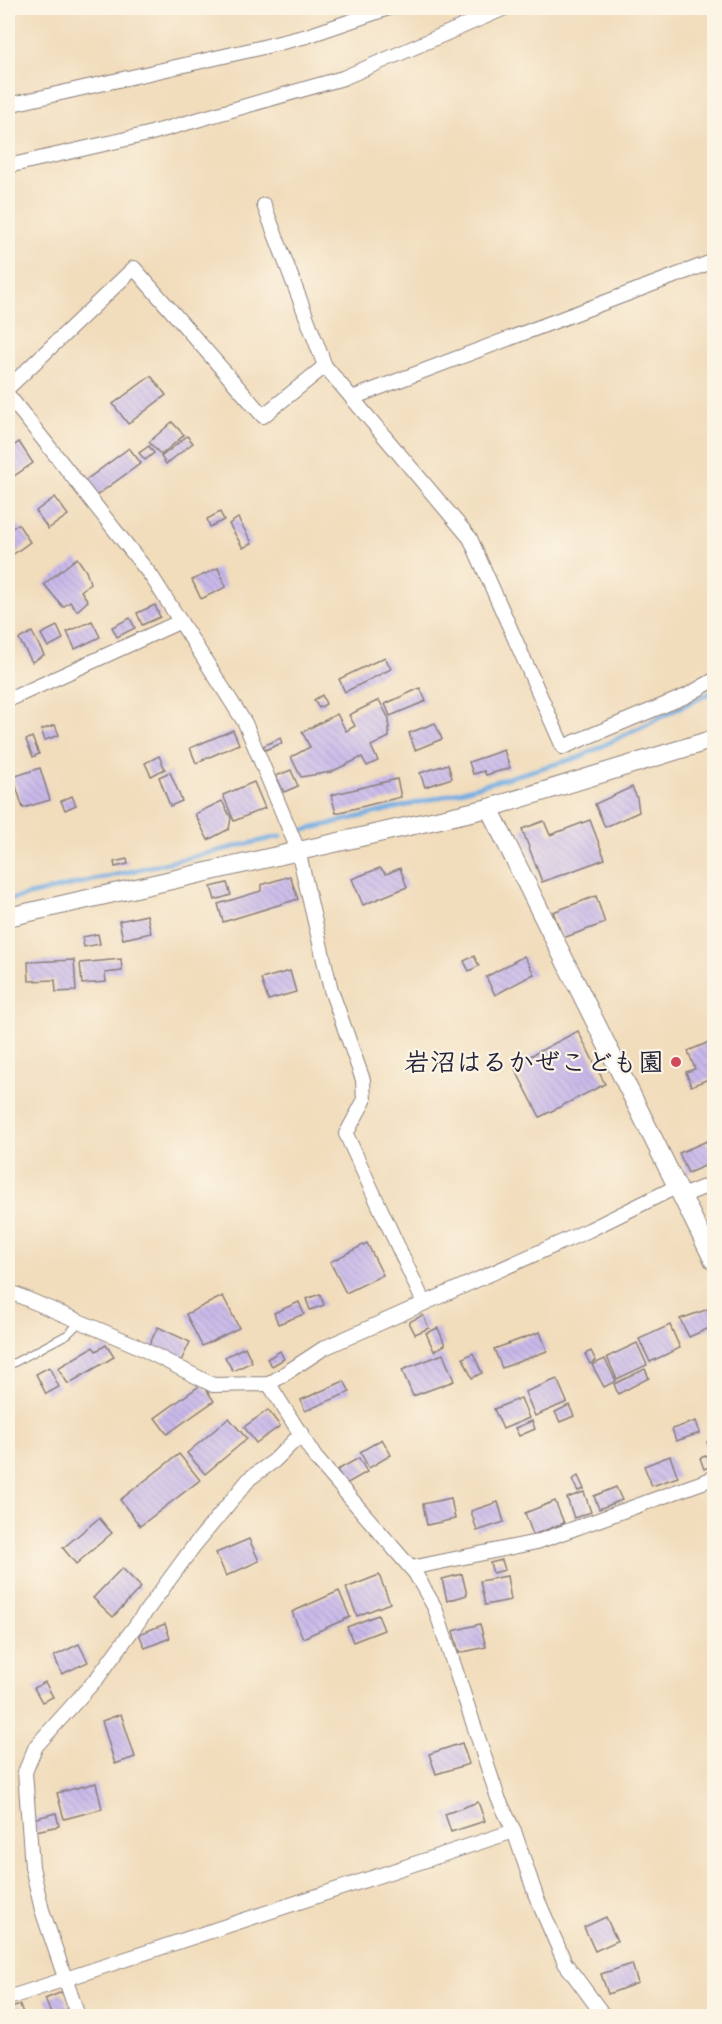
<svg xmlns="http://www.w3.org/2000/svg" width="722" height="2024" font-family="Caveat,'Klee One',sans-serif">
<defs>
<pattern id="building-back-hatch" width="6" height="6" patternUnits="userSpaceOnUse" patternTransform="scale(1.5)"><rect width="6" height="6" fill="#c9b9ea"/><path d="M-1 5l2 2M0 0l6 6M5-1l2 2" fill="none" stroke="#ac9fca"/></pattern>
</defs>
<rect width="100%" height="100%" fill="#fcf5e5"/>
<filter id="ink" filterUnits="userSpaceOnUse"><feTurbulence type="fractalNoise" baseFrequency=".0167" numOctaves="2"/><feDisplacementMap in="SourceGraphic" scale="12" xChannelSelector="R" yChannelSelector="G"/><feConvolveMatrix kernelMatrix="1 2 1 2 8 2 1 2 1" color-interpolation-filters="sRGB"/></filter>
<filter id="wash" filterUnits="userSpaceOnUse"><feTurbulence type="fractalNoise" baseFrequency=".008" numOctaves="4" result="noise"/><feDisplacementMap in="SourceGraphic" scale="24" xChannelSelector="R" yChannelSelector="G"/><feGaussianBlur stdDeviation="1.35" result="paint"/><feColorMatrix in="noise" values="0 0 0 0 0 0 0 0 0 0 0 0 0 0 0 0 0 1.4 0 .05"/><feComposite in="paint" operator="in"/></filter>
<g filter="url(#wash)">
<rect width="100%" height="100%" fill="#f1dcbb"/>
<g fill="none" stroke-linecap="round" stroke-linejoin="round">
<!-- stream -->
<g stroke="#73ade3" stroke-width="4.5">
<path d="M301,831L441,797L580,757L714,691"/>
<path d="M8,900L281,836"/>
</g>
</g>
<g id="blocks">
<!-- building -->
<g fill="url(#building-back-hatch)">
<path d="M151,376L166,395L128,424L113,404Z"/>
<path d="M172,422L184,435L161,455L149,442Z"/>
<path d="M187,436L193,443L166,464L161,457Z"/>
<path d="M19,442L33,463L8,480V450Z"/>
<path d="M149,446L154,453L145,460L139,453Z"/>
<path d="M129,448L141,463L93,498L82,483Z"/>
<path d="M55,497L68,515L48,529L36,511Z"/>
<path d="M220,512L224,520L210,527L207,519Z"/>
<path d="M238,518L252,543L243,548L229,524Z"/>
<path d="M18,524L30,542L8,558V531Z"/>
<path d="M77,558L86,571L90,583L81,591L88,601L77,611L70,602L63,607L44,584Z"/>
<path d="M218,568L226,587L201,599L192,580Z"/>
<path d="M155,605L160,617L142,625L137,613Z"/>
<path d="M130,618L135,628L117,637L112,627Z"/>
<path d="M92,621L100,637L75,649L67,632Z"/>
<path d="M57,626L63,639L48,647L41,634Z"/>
<path d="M32,632L44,655L32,662L19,639Z"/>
<path d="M385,657L391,669L345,692L339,679Z"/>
<path d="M420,688L426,701L390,716L385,704Z"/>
<path d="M322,695L326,704L319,708L314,700Z"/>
<path d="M379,700L389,719V737L371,746L378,761L367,766L362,757L331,772L301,777L291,757L310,747L302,732L337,714L346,731L355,726L349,715Z"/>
<path d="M435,723L442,739L415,750L409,733Z"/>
<path d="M55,725L59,735L45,740L41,730Z"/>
<path d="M233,730L239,744L196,763L190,748Z"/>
<path d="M32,737L39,754L33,757L26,740Z"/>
<path d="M280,738L282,743L265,750L263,746Z"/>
<path d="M504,750L510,768L486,775L484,771L473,774L469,762Z"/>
<path d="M159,756L165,769L151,776L145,763Z"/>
<path d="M448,764L452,778L425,787L420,773Z"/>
<path d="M40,768L50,800L23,808L13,777Z"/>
<path d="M291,770L298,786L284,792L276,776Z"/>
<path d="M170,772L182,801L170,806L159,777Z"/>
<path d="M397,779L401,797L336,813L331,795Z"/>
<path d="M254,782L265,808L234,821L223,795Z"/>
<path d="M632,787L637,798L639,812L605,827L595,804Z"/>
<path d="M72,796L76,805L65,810L61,801Z"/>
<path d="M222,801L231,818L229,829L208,840L195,814Z"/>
<path d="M590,820L605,859L542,882L522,829L544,821L550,835Z"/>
<path d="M127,859L128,864L115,867L114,862Z"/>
<path d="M380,868L386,874L400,868L407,887L363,905L352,879Z"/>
<path d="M290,876L298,899L223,922L218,904L261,891V885Z"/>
<path d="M227,883L231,895L215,900L211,887Z"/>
<path d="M596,896L605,923L563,938L553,912Z"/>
<path d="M147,915L151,933L123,939L119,921Z"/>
<path d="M98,934L100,944L84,947L82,937Z"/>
<path d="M474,956L479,966L469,971L464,961Z"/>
<path d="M524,956L534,974L495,995L486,977Z"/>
<path d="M121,959L122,971L105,973L106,982L82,984L80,963Z"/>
<path d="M74,960L76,991L56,992L55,980L29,981L28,962Z"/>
<path d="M290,971L296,992L268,1000L261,979Z"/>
<path d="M578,1031L605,1084L540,1117L513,1065Z"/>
<path d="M714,1040V1077L691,1086L686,1072L695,1069L688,1051Z"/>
<path d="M707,1141L714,1162L688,1173L679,1153Z"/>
<path d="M367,1243L383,1275L346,1293L330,1262Z"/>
<path d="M320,1294L324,1305L310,1310L306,1299Z"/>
<path d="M223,1296L239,1328L202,1346L186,1314Z"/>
<path d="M299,1302L304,1314L278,1324L274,1313Z"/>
<path d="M714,1307V1326L689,1337L680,1319Z"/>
<path d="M423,1315L429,1328L415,1334L409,1322Z"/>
<path d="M670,1325L680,1348L650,1362L639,1339Z"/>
<path d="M158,1327L190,1342L181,1361L149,1345Z"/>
<path d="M438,1328L445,1345L434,1351L426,1333Z"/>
<path d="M540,1332L547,1351L502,1368L494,1349Z"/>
<path d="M637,1343L647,1365L617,1379L607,1357Z"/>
<path d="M106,1345L114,1357L68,1384L58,1368L93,1347L96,1351Z"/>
<path d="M245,1347L252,1362L233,1371L225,1357Z"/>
<path d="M280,1351L284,1359L272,1366L267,1359Z"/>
<path d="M591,1351L596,1361L590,1364L585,1354Z"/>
<path d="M473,1353L482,1373L472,1378L463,1358Z"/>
<path d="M443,1354L454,1381L413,1396L402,1370Z"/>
<path d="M605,1359L616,1381L604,1387L592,1365Z"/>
<path d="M49,1367L59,1387L46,1394L36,1374Z"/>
<path d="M645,1369L649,1378L618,1394L614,1384Z"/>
<path d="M557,1379L567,1402L535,1416L525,1392Z"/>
<path d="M344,1381L350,1392L305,1411L301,1400Z"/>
<path d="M202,1384L214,1401L167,1434L155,1418Z"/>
<path d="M521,1398L529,1418L503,1429L494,1409Z"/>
<path d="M569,1405L574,1416L560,1422L555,1412Z"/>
<path d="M268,1410L280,1426L256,1443L244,1427Z"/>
<path d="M229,1418L247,1439L205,1474L187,1453Z"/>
<path d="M532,1421L535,1429L519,1436L515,1428Z"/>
<path d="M696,1421L700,1433L676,1441L672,1429Z"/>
<path d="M382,1439L391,1455L369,1468L360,1452Z"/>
<path d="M714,1439V1465L704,1469L700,1458L711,1454L707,1442Z"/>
<path d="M179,1454L200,1480L140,1526L120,1500Z"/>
<path d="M670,1456L678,1477L652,1486L644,1466Z"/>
<path d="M359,1458L367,1472L346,1484L337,1470Z"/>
<path d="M578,1476L584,1489L578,1491L572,1480Z"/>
<path d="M616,1487L622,1500L599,1509L594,1496Z"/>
<path d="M584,1492L591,1512L574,1518L567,1498Z"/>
<path d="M451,1498L455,1519L427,1525L423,1504Z"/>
<path d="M555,1501L564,1523L533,1535L525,1513Z"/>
<path d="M498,1502L504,1522L477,1531L471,1511Z"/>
<path d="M99,1518L112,1533L76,1564L63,1548Z"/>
<path d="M249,1539L259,1561L226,1576L216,1553Z"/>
<path d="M502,1560L505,1570L493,1573L490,1563Z"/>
<path d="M122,1568L141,1587L113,1617L93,1598Z"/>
<path d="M462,1574L467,1595L447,1601L442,1579Z"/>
<path d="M379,1575L390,1603L357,1616L346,1588Z"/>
<path d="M507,1576L511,1600L485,1605L480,1581Z"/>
<path d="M339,1591L350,1617L303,1638L292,1612Z"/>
<path d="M378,1615L384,1630L353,1642L347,1627Z"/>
<path d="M165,1624L170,1638L145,1648L139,1634Z"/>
<path d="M480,1624L486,1647L459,1653L453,1631Z"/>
<path d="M79,1644L88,1662L62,1674L54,1656Z"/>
<path d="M45,1682L53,1697L42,1702L34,1688Z"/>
<path d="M121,1714L135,1757L115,1764L102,1721Z"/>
<path d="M462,1743L469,1764L436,1774L429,1754Z"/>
<path d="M96,1783L102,1809L64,1819L57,1793Z"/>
<path d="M478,1802L485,1821L451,1832L445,1814Z"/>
<path d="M56,1813L59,1826L36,1831L33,1819Z"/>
<path d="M606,1917L617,1941L595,1951L584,1927Z"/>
<path d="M632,1964L638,1983L608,1994L601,1974Z"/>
<path d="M62,1992L69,2009L52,2016L45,1999Z"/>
<path d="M20,2005L24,2016H10L8,2009Z"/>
</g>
</g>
</g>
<g filter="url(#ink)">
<use href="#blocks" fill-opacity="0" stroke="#8a7f7b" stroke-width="1.5"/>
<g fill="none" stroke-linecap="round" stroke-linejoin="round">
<defs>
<path id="lane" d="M8,1366L68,1334L80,1322"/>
<g id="street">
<path d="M8,105L255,49L307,36L389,8"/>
<path d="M8,166L148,134L343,78L505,8"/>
<path d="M264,205L325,366L470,538L563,747L686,696L714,680"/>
<path d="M8,388L134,268L263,416L325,366"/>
<path d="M8,395L152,577L245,723L298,850L331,990L363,1080L364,1101L346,1134L424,1303"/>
<path d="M352,398L714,261"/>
<path d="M8,700L179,622"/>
<path d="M682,1196L714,1183"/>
<path d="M8,1291L133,1344L213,1385L269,1384L324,1348L589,1230L676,1187"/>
<path d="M269,1384L315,1457L415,1573L435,1608L498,1798L514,1831L536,1896L565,1963L604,2016"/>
<path d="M411,1568L537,1542L714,1478"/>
<path d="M8,1998L514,1831"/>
<path d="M78,2016L42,1910L32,1867L25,1772L36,1746L98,1677L193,1547L250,1478L274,1461L302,1433"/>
</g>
<g id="secondary">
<path d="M489,808L714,1261"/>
<path d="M8,917L489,808L714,739"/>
</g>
</defs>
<!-- lane casing -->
<use href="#lane" stroke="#8a7f7b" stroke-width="9"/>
<!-- street casing -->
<use href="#street" stroke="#8a7f7b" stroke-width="16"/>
<!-- secondary casing -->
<use href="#secondary" stroke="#8a7f7b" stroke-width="20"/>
<!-- lane -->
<use href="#lane" stroke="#fff" stroke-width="7"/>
<!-- street -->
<use href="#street" stroke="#fff" stroke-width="14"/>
<!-- secondary -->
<use href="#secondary" stroke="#fff" stroke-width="18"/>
</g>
</g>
<!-- markers -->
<circle fill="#d1495b" stroke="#fcf5e5" stroke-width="2" cx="676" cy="1062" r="6"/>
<g text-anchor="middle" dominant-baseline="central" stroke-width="4.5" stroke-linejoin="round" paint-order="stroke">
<!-- poi labels -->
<g font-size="26" font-weight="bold" fill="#22223b" stroke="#fcf5e5" text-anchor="end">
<text x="664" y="1062">岩沼はるかぜこども園</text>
</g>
</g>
<!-- margin -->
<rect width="722" height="2024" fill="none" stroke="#fcf5e5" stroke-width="30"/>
</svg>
